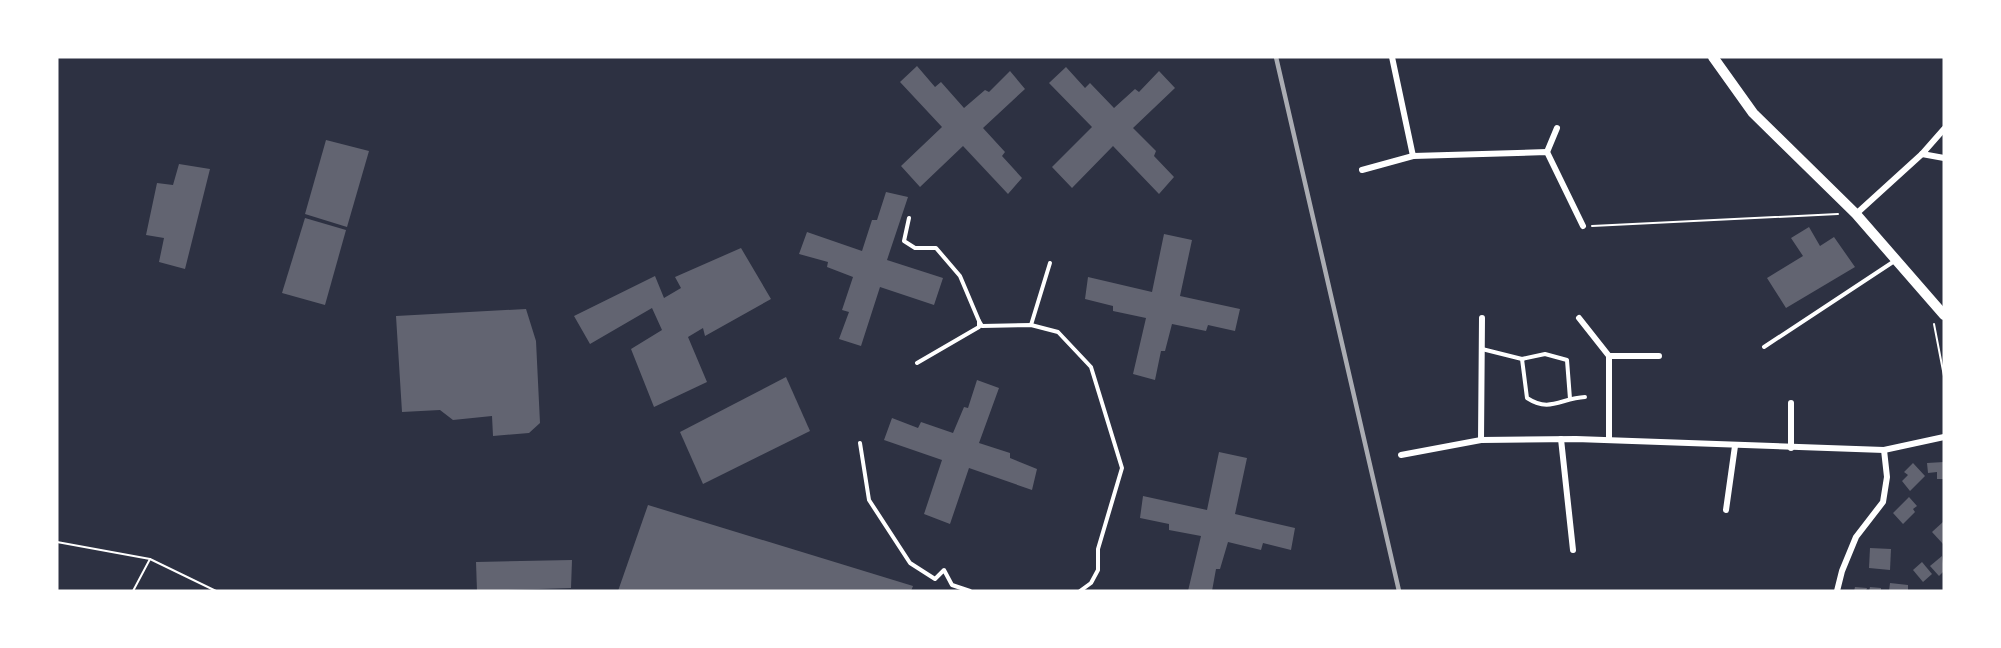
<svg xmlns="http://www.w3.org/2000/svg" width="2001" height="648" font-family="Literata,serif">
<rect width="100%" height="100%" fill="#2d3142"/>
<!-- building -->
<g fill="#626471">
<path d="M917,66L935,87L941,82L964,108L985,90L989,92L1010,71L1025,89L983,128L1005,152L1002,156L1022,178L1008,194L963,146L920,187L901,166L942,127L900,82Z"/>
<path d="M1066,67L1085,88L1090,83L1114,108L1135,89L1139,92L1159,71L1175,88L1133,128L1156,151L1154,156L1174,177L1159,194L1113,146L1072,188L1052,167L1092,127L1049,83Z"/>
<path d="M326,140L369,151L347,227L305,214Z"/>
<path d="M179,164L210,169L185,269L159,262L164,238L146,235L157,183L173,185Z"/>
<path d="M886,192L908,197L887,260L943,278L934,305L880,287L861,346L839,339L849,312L842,310L853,277L827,267L828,262L799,254L807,232L862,251L872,220H877Z"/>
<path d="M305,218L346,230L325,305L282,293Z"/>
<path d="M1809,227L1820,246L1834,237L1855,267L1786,308L1767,278L1803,256L1791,238Z"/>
<path d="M1164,234L1192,240L1180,296L1240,309L1235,331L1208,325L1206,331L1172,324L1165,351H1161L1155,380L1133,374L1146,318L1113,311V306L1085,299L1088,277L1152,292Z"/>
<path d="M741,248L771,299L705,336L703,328L688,337L707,382L654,407L631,349L662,330L652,308L590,344L574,316L655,276L664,298L681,288L675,277Z"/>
<path d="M526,309L536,341L540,423L529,433L493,436L492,416L453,420L440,410L402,412L396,316Z"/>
<path d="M786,377L810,431L703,484L680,432Z"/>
<path d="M977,380L999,388L979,443L1010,453V458L1037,469L1032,490L969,468L950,524L924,514L942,460L884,440L892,418L918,428L921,422L953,433L964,407L968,408Z"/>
<path d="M1219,452L1247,458L1235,514L1295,528L1291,550L1263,543L1261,550L1228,542L1220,569H1216L1212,591H1188L1201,536L1169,530V524L1140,518L1143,496L1207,510Z"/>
<path d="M1944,462V479H1937V472L1928,473L1927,463Z"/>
<path d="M1913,463L1925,476L1910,491L1902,481L1908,475L1904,472Z"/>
<path d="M1909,497L1917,506L1913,509L1915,512L1903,524L1893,513Z"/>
<path d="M648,505L913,586L911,591H618Z"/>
<path d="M1944,521V543L1943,544L1932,532Z"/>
<path d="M1870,548L1891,549L1890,570L1869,568Z"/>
<path d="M1942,556L1944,571L1939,576L1930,566Z"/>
<path d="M572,560L571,588L477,591L476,562Z"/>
<path d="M1922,562L1932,574L1923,582L1913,570Z"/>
<path d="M1890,583L1908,585V591H1889Z"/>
<path d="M1855,587L1867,588L1866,591H1854Z"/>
<path d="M1870,587L1881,588V591H1869Z"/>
</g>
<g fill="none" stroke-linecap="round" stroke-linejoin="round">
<!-- path -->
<g stroke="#fff" stroke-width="2">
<path d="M1592,226L1838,214"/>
<path d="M1934,324L1944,376"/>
<path d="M57,542L150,559L216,591"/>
<path d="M133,591L150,559"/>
</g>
<!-- service -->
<g stroke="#fff" stroke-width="4">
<path d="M909,218L904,241L915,248H936L960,276L979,321"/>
<path d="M1031,325L1050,263"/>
<path d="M1764,347L1896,260"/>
<path d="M1482,349L1522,359L1527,398C1550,413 1561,398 1585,397"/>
<path d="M1522,359L1545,354L1567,360L1570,399"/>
<path d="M917,363L979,327V321L982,326L1031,325L1058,332L1091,367L1122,468L1098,549V570L1091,583L1080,591"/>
<path d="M860,443L869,500L910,563L935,579L944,570L952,585L970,591"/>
</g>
<!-- minor -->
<g stroke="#fff" stroke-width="6">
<path d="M1392,57L1413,156L1547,152L1583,226"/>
<path d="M1547,152L1557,128"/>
<path d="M1922,154L1944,158"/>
<path d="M1362,170L1413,156"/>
<path d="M1856,214L1922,154L1944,129"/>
<path d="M1579,318L1609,356H1659"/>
<path d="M1561,439L1573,550"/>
<path d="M1481,440L1482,318"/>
<path d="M1609,440V356"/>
<path d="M1791,448V403"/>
<path d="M1401,455L1481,440L1576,439L1884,450L1944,437"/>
<path d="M1726,510L1735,446"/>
<path d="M1837,591L1842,571L1856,537L1883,502L1887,477L1884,450"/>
</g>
<!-- secondary -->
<path stroke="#fff" stroke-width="10" d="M1713,57L1753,113L1856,214L1944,315"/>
<!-- rail -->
<path stroke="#abadb3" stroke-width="4.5" d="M1276,57L1399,591"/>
</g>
<!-- border -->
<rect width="2001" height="648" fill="none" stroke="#ffffff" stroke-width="117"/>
</svg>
